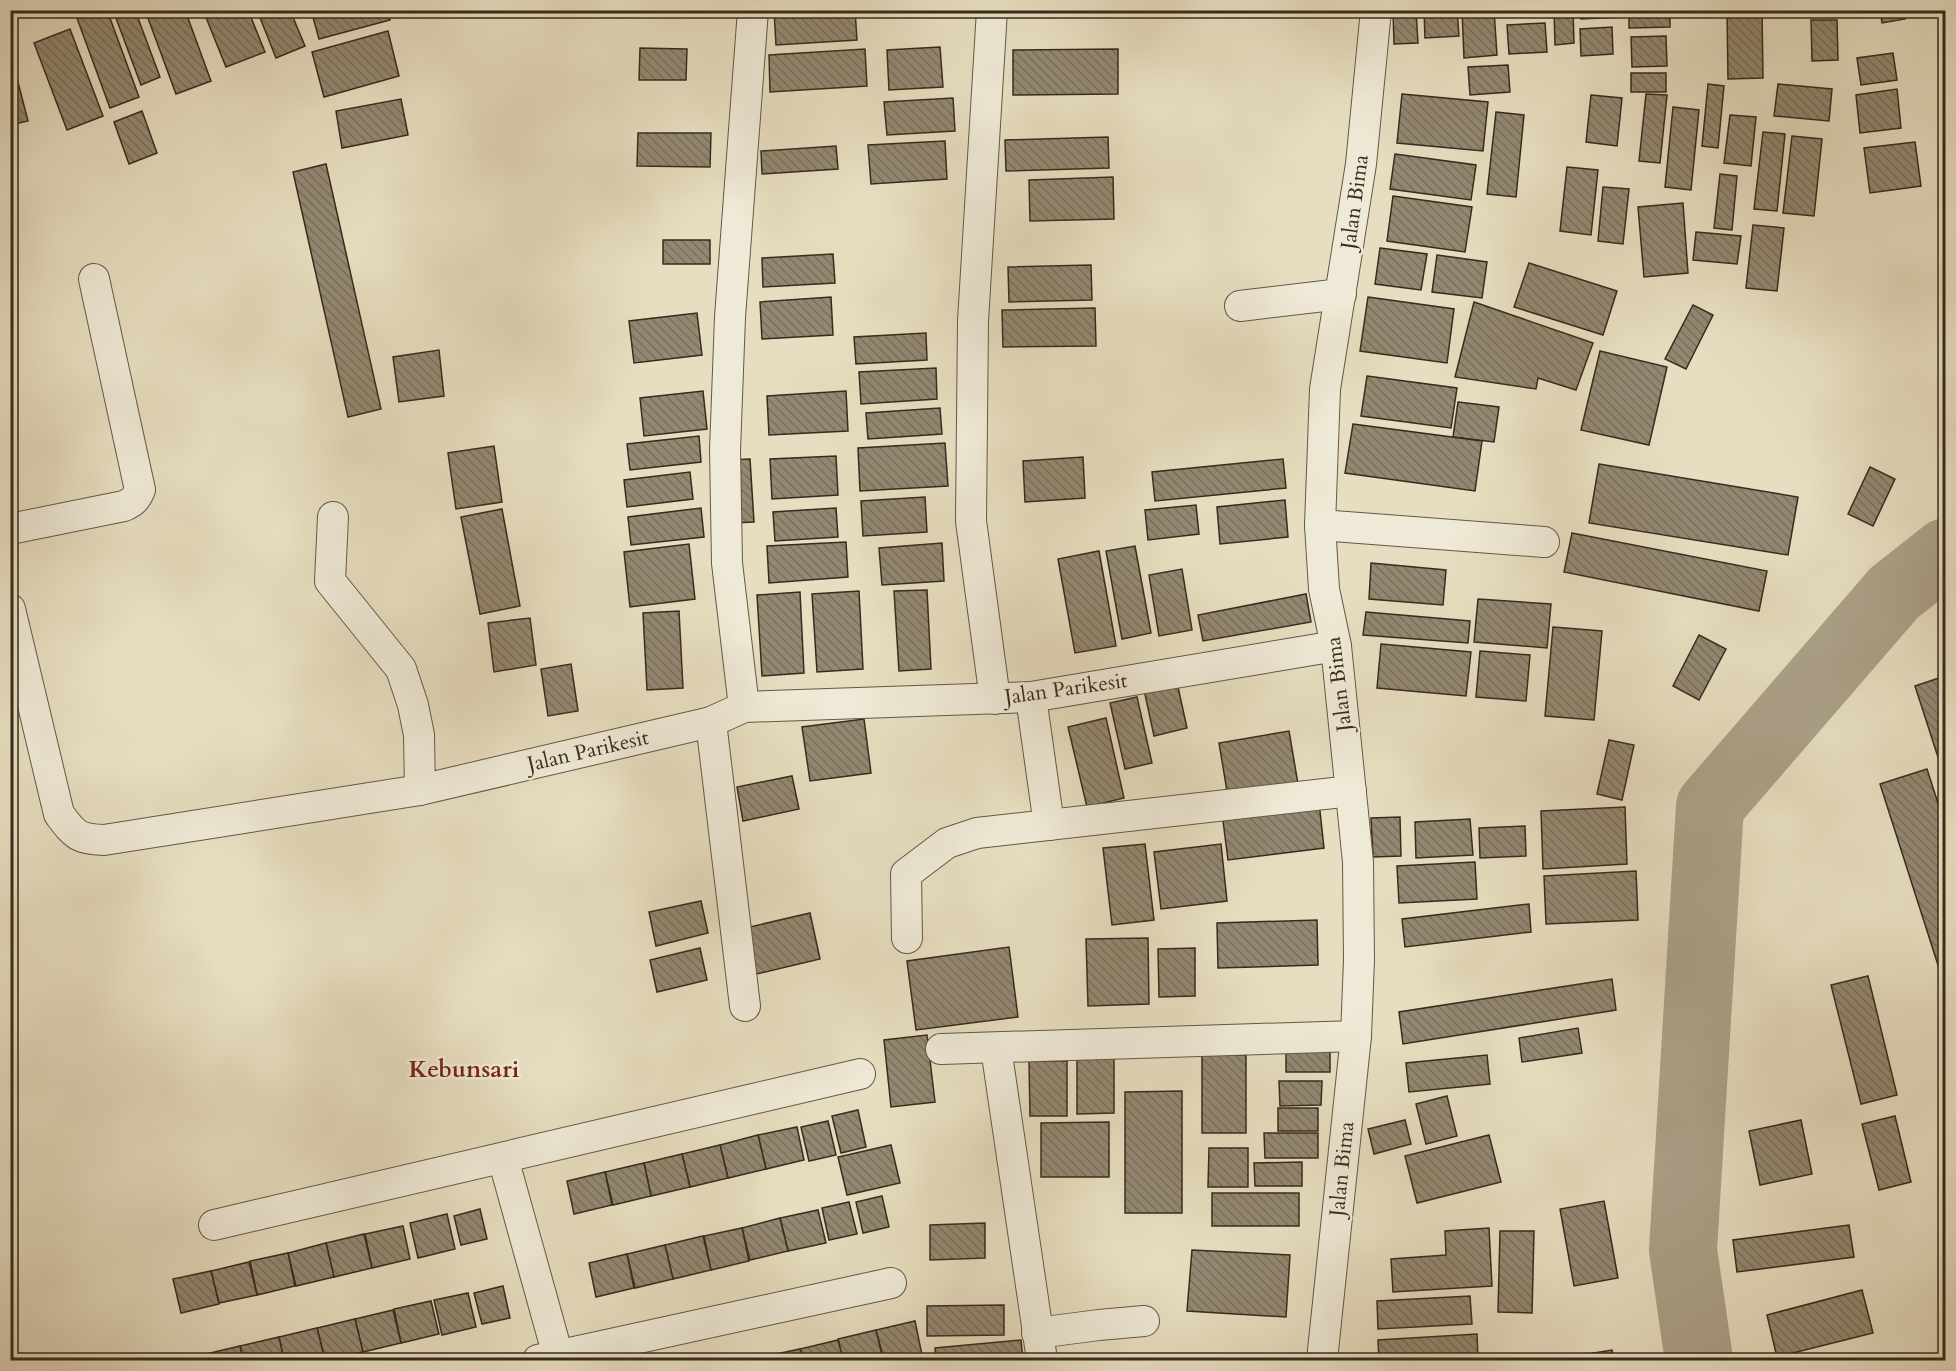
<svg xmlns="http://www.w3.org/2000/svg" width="1956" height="1371" font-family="Cardo,serif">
<defs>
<pattern id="building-back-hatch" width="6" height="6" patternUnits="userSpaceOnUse" patternTransform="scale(1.5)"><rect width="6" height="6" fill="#938872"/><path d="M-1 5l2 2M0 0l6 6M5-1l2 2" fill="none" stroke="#796f5d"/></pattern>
</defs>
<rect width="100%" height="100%" fill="#e7dec1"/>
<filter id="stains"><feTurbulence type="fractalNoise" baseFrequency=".00333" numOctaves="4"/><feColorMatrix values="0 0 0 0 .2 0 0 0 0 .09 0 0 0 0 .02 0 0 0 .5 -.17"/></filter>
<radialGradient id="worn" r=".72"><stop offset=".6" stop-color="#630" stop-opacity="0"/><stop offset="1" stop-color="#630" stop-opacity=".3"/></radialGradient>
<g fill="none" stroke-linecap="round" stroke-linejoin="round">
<!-- river -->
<path stroke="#aba189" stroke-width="68" d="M1699,1360L1683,1250L1710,806L1894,593L1946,552"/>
</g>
<!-- building -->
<g fill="url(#building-back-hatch)" stroke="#372b1d" stroke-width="1.5">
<path d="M74,10H107L139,97L110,108Z"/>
<path d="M113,10H135L160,77L141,85Z"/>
<path d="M145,10H185L211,81L176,94Z"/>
<path d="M203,10H248L265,52L226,67Z"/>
<path d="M257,10H290L305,46L276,58Z"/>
<path d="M311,10H388L390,20L319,39Z"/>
<path d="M855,10L857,40L776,45L774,11Z"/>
<path d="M873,10H908L873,13Z"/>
<path d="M1393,10H1416L1418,43L1394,44Z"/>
<path d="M1424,10H1457L1459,36L1425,38Z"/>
<path d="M1462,10H1494L1497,55L1464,58Z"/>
<path d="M1511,10H1537V13L1511,15Z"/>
<path d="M1554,10H1573L1574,43L1555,45Z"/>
<path d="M1581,10H1621V17L1581,19Z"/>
<path d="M1629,10H1670V27L1629,28Z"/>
<path d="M1727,10H1762L1763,78L1728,79Z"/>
<path d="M1776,10H1802V12L1777,17Z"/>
<path d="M1880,10H1903L1905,19L1882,23Z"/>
<path d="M1811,20H1837L1838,60L1812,61Z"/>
<path d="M1545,23L1547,52L1509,54L1507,25Z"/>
<path d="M1612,27L1613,54L1581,56L1580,29Z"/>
<path d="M70,29L103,116L67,130L34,43Z"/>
<path d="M388,31L399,76L324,97L312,52Z"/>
<path d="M1666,36L1667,66L1632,67L1631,37Z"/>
<path d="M940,47L943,87L889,90L887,50Z"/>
<path d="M640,48L687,49L686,80H639Z"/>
<path d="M865,49L867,86L770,92L769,55Z"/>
<path d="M1118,49V94L1013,95V50Z"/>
<path d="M10,51L28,121L10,125Z"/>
<path d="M1893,53L1897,80L1861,85L1857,58Z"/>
<path d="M1508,65L1510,92L1470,95L1468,67Z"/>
<rect x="1631" y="73" width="35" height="19"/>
<path d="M1708,84L1724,86L1718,148L1702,146Z"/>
<path d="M1778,84L1832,89L1829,121L1774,116Z"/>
<path d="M1897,89L1901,128L1860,133L1856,95Z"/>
<path d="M1402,94L1488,102L1483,151L1397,143Z"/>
<path d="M1646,94L1667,95L1660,163L1639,161Z"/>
<path d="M1591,95L1622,98L1617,146L1586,142Z"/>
<path d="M953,98L955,131L887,135L884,102Z"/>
<path d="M401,99L408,135L342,148L336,111Z"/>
<path d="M1673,107L1699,110L1691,190L1665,187Z"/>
<path d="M142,111L157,153L129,164L114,122Z"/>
<path d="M1496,112L1524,115L1516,197L1487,194Z"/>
<path d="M1730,115L1756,117L1751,166L1724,163Z"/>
<path d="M1763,132L1785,134L1777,211L1754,209Z"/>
<path d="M638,133H711L710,167L637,166Z"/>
<path d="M1792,136L1822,139L1814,216L1783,213Z"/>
<path d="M1108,137L1109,168L1006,171L1005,140Z"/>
<path d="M945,141L947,179L871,184L868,145Z"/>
<path d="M1915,142L1921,186L1870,193L1864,148Z"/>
<path d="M836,146L838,169L762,174L761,151Z"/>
<path d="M1395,154L1476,165L1471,200L1390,189Z"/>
<path d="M326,164L381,409L348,417L293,172Z"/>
<path d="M1567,167L1598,170L1591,235L1560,231Z"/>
<path d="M1720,174L1737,176L1732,230L1714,228Z"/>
<path d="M1113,177L1114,219L1030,221L1029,180Z"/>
<path d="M1603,187L1629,189L1623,244L1598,241Z"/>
<path d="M1393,196L1472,207L1465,252L1387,241Z"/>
<path d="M1683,203L1688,273L1644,277L1638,207Z"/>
<path d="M1753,225L1784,228L1777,291L1746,288Z"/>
<path d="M1696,232L1741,236L1737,264L1693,260Z"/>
<rect x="663" y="240" width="47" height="24"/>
<path d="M1380,248L1427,254L1421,290L1375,284Z"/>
<path d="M833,254L835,283L763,287L762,258Z"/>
<path d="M1437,255L1487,262L1482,298L1432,292Z"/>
<path d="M1529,263L1617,291L1603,335L1514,307Z"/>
<path d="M1091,265L1092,300L1009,302L1008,267Z"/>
<path d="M831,297L833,335L762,339L760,302Z"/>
<path d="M1368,297L1454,309L1447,363L1360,351Z"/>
<path d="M1474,302L1593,343L1576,390L1538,378L1536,389L1455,377Z"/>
<path d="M1693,305L1713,315L1686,369L1665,359Z"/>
<path d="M1095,308L1096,346L1003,347L1002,310Z"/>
<path d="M697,313L702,355L634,363L629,321Z"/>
<path d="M926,333L927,360L856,364L854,337Z"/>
<path d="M439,350L444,396L399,402L393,357Z"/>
<path d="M1600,351L1667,367L1649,445L1581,430Z"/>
<path d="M936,368L937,399L861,404L859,372Z"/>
<path d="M1367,376L1457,388L1451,428L1361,416Z"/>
<path d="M703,391L707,429L644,436L640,398Z"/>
<path d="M846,391L848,431L769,435L767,396Z"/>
<path d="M1458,402L1499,407L1494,442L1453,437Z"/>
<path d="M940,408L942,434L868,439L866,413Z"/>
<path d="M1353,424L1482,441L1475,491L1345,473Z"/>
<path d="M699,436L701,462L630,470L627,444Z"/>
<path d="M945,443L948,486L860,491L858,448Z"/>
<path d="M494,446L502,502L456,509L448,453Z"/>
<path d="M836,456L838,495L772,499L770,459Z"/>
<path d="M1083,457L1085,498L1025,502L1023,461Z"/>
<path d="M750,459L754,522L732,523L729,460Z"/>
<path d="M1283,459L1286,488L1155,501L1152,472Z"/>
<path d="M1599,464L1798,497L1788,555L1589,523Z"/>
<path d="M1870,467L1895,479L1873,526L1848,514Z"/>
<path d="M690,472L693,499L627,507L624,480Z"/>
<path d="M925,497L927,532L863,536L861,501Z"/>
<path d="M1285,500L1288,537L1220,544L1217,507Z"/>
<path d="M1196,505L1199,534L1148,540L1145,510Z"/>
<path d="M701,508L704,537L631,545L628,517Z"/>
<path d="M836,508L838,537L775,541L773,512Z"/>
<path d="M502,509L520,606L480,614L461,517Z"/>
<path d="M1572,533L1767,571L1759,611L1564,572Z"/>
<path d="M846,542L848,577L769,583L767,546Z"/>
<path d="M942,543L944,581L882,585L879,548Z"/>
<path d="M689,544L695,599L630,607L624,552Z"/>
<path d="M1135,546L1151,633L1122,639L1106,551Z"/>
<path d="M1099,551L1116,646L1075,653L1058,559Z"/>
<path d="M1371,563L1446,570L1443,605L1369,599Z"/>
<path d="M1182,569L1192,630L1159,636L1149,575Z"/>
<path d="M927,590L931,669L899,671L894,591Z"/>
<path d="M859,591L863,669L817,672L812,594Z"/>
<path d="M800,592L804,673L762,676L757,595Z"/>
<path d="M1306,594L1311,622L1203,641L1198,615Z"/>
<path d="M1478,599L1551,604L1547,648L1474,642Z"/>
<path d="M679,611L683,688L647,690L643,613Z"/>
<path d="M1366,612L1470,621L1468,643L1363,635Z"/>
<path d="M530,618L536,665L494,672L488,623Z"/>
<path d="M1553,627L1602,631L1594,720L1545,716Z"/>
<path d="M1699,635L1726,649L1699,700L1673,686Z"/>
<path d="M1381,644L1471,652L1466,696L1377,688Z"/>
<path d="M1480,651L1530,655L1526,701L1476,697Z"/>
<path d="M571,664L578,711L548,716L541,669Z"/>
<path d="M1945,676L1946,678V782L1915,686Z"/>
<path d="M1176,678L1187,728L1154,736L1143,685Z"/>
<path d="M1137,697L1152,763L1125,769L1110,703Z"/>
<path d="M1106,718L1124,798L1087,807L1068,727Z"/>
<path d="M864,719L871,773L810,781L802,727Z"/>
<path d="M1289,731L1298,784L1228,797L1219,743Z"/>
<path d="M1609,740L1634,745L1622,800L1597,794Z"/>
<path d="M1927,769L1946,828V990L1880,784Z"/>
<path d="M792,776L799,809L743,821L737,787Z"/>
<path d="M1319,802L1324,848L1228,860L1222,813Z"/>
<path d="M1625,807L1627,864L1543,869L1541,811Z"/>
<path d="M1400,817L1401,856L1373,857L1371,818Z"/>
<path d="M1470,819L1473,855L1416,858L1415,822Z"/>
<path d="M1525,826L1526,856L1480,858L1479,828Z"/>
<path d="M1145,844L1154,920L1112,925L1103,848Z"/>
<path d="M1221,844L1227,901L1161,909L1154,852Z"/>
<path d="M1475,862L1477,899L1399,903L1397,866Z"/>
<path d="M1636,871L1638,920L1546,924L1544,876Z"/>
<path d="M701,901L708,933L656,946L649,912Z"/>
<path d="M1529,904L1531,932L1405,947L1402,919Z"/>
<path d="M810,913L820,959L752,975L741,929Z"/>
<path d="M1317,920L1318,965L1218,968L1217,923Z"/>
<path d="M1148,938L1149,1004L1088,1006L1086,939Z"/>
<path d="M1009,947L1018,1017L916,1030L907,961Z"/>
<path d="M700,948L707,980L657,992L650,960Z"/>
<path d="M1195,948V996L1159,997L1158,949Z"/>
<path d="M1868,976L1897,1095L1861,1104L1831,985Z"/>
<path d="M1612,979L1616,1010L1403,1044L1399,1012Z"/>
<path d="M1578,1028L1582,1053L1522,1062L1519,1038Z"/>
<path d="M927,1035L935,1102L891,1107L884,1040Z"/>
<rect x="1286" y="1046" width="44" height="26"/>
<path d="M1114,1054V1113L1077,1114V1055Z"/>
<rect x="1202" y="1055" width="44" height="78"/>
<path d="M1487,1055L1490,1084L1409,1092L1406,1063Z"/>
<path d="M1029,1061H1067V1116H1030Z"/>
<path d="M1279,1081H1322L1321,1105L1280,1106Z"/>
<path d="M1182,1091V1213H1125V1092Z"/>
<path d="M1447,1096L1457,1136L1426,1144L1416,1104Z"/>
<rect x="1278" y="1108" width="40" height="23"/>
<path d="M858,1110L866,1147L841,1153L832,1116Z"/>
<path d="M1895,1116L1911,1182L1879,1190L1862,1124Z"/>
<path d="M1405,1120L1411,1144L1374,1154L1368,1129Z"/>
<path d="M1801,1120L1812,1174L1760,1185L1749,1131Z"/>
<path d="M828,1121L836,1155L809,1161L801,1127Z"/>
<path d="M1109,1122V1177H1041V1123Z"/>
<path d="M797,1127L804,1160L766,1169L758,1135Z"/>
<path d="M1264,1133H1318V1158H1265Z"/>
<path d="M758,1135L766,1169L728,1178L720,1145Z"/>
<path d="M1489,1135L1501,1182L1417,1203L1405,1156Z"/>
<path d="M720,1145L728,1178L690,1187L682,1154Z"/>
<path d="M891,1145L900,1183L847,1195L838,1157Z"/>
<path d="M1209,1148H1248V1187H1208Z"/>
<path d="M682,1154L690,1187L651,1196L644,1163Z"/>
<path d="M1302,1162V1186H1255L1254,1163Z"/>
<path d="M644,1163L651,1196L613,1205L605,1172Z"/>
<path d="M605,1172L612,1205L574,1214L567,1181Z"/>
<rect x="1212" y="1193" width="87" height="33"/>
<path d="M882,1196L889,1227L863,1233L856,1202Z"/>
<path d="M1604,1201L1618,1278L1574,1286L1560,1209Z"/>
<path d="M849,1202L857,1234L829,1240L822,1208Z"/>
<path d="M480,1209L487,1239L461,1245L454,1216Z"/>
<path d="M818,1210L826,1243L788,1251L780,1218Z"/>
<path d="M447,1214L455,1249L418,1258L410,1223Z"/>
<path d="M780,1218L788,1251L750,1260L742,1228Z"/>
<path d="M985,1223V1258L930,1260V1225Z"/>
<path d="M1849,1225L1854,1257L1737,1272L1733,1240Z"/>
<path d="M403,1226L410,1259L372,1268L365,1234Z"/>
<path d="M742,1228L749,1261L711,1270L704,1236Z"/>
<path d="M1489,1228L1492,1286L1393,1292L1391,1259L1446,1255L1445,1231Z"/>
<path d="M1500,1231H1534L1532,1313L1498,1312Z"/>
<path d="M364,1234L372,1268L334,1277L326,1243Z"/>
<path d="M703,1236L711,1270L673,1279L665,1245Z"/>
<path d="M326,1243L334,1277L296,1286L288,1253Z"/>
<path d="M665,1245L673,1279L635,1288L627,1254Z"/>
<path d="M1192,1250L1290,1255L1286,1317L1187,1311Z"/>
<path d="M288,1253L295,1286L257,1295L250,1261Z"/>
<path d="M627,1254L634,1288L596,1297L589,1263Z"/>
<path d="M249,1262L257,1295L219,1303L211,1271Z"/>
<path d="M211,1271L219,1304L181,1313L173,1279Z"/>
<path d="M503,1286L510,1318L482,1324L474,1293Z"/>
<path d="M1862,1290L1873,1333L1777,1357L1767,1315Z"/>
<path d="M468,1293L476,1327L442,1335L434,1300Z"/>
<path d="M1470,1296L1472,1324L1378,1329L1377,1301Z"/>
<path d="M431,1301L439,1334L401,1343L394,1309Z"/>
<path d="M1004,1305V1335L927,1336V1306Z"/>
<path d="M393,1310L401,1343L363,1352L355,1319Z"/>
<path d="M355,1319L363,1352L325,1360L317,1328Z"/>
<path d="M915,1321L922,1355L898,1360H884L876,1330Z"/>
<path d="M317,1328L325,1360H284L279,1337Z"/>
<path d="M876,1330L883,1360H843L838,1339Z"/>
<path d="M1946,1330V1357L1939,1332Z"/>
<path d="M1477,1334L1478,1360H1379L1378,1340Z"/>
<path d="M279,1337L284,1360H244L240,1346Z"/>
<path d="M838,1340L843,1360H803L800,1349Z"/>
<path d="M1021,1340L1023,1360H936L935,1348Z"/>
<path d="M240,1346L243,1360H204L202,1355Z"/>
<path d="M800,1349L803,1360H763L762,1357Z"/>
<path d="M1612,1350L1614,1360H1550Z"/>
</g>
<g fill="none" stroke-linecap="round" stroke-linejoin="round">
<defs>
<g id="street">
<path d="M992,10L973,321L971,521L995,699"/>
<path d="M1240,306L1341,294"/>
<path d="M333,517L330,581L401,669L413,705L419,735L420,790"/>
<path d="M1320,525L1544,542"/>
<path d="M10,529L124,506C133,502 136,499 140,490L94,279"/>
<path d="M10,609L59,814C75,835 77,839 104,840L420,790L711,722L744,707L1031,697L1336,646"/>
<path d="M1031,697L1049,825"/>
<path d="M744,707L727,563L725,450L730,317L753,10"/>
<path d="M711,722L745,1006"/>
<path d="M907,938L906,874L947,843L977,833L1351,791"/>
<path d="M996,1048L1042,1360"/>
<path d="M941,1049L1356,1036"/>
<path d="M503,1158L558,1356"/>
<path d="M214,1225L860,1074"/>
<path d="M1037,1333L1099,1325L1144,1321"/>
<path d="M538,1360L891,1283"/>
<path d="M1322,1360L1356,1036L1359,960L1358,862L1336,646L1324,589L1320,525L1325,389L1361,164L1376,10"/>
</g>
</defs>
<!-- street casing -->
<use href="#street" stroke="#635846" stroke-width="32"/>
<!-- street -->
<use href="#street" stroke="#efead7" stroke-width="30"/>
</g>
<g text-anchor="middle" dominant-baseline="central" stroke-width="5" stroke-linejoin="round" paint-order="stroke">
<!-- street labels -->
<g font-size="21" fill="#372b1d" stroke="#efead7">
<text transform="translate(1355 202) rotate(-82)">Jalan Bima</text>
<text transform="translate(1339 684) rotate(-97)">Jalan Bima</text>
<text transform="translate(1066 689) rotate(-8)">Jalan Parikesit</text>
<text transform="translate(588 751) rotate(-13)">Jalan Parikesit</text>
<text transform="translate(1342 1169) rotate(-84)">Jalan Bima</text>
</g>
<!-- quarter labels -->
<g font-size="24" font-weight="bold" fill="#7a1f14" stroke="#efead7">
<text x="464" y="1069">Kebunsari</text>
</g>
</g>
<!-- margin -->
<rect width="1956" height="1371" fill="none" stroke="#e7dec1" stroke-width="36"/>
<rect x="12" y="12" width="1932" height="1347" fill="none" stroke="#372b1d" stroke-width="3"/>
<rect x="18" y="18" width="1920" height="1335" fill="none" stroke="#372b1d" stroke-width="1.5"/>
<rect width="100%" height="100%" filter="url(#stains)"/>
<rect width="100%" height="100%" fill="url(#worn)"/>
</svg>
